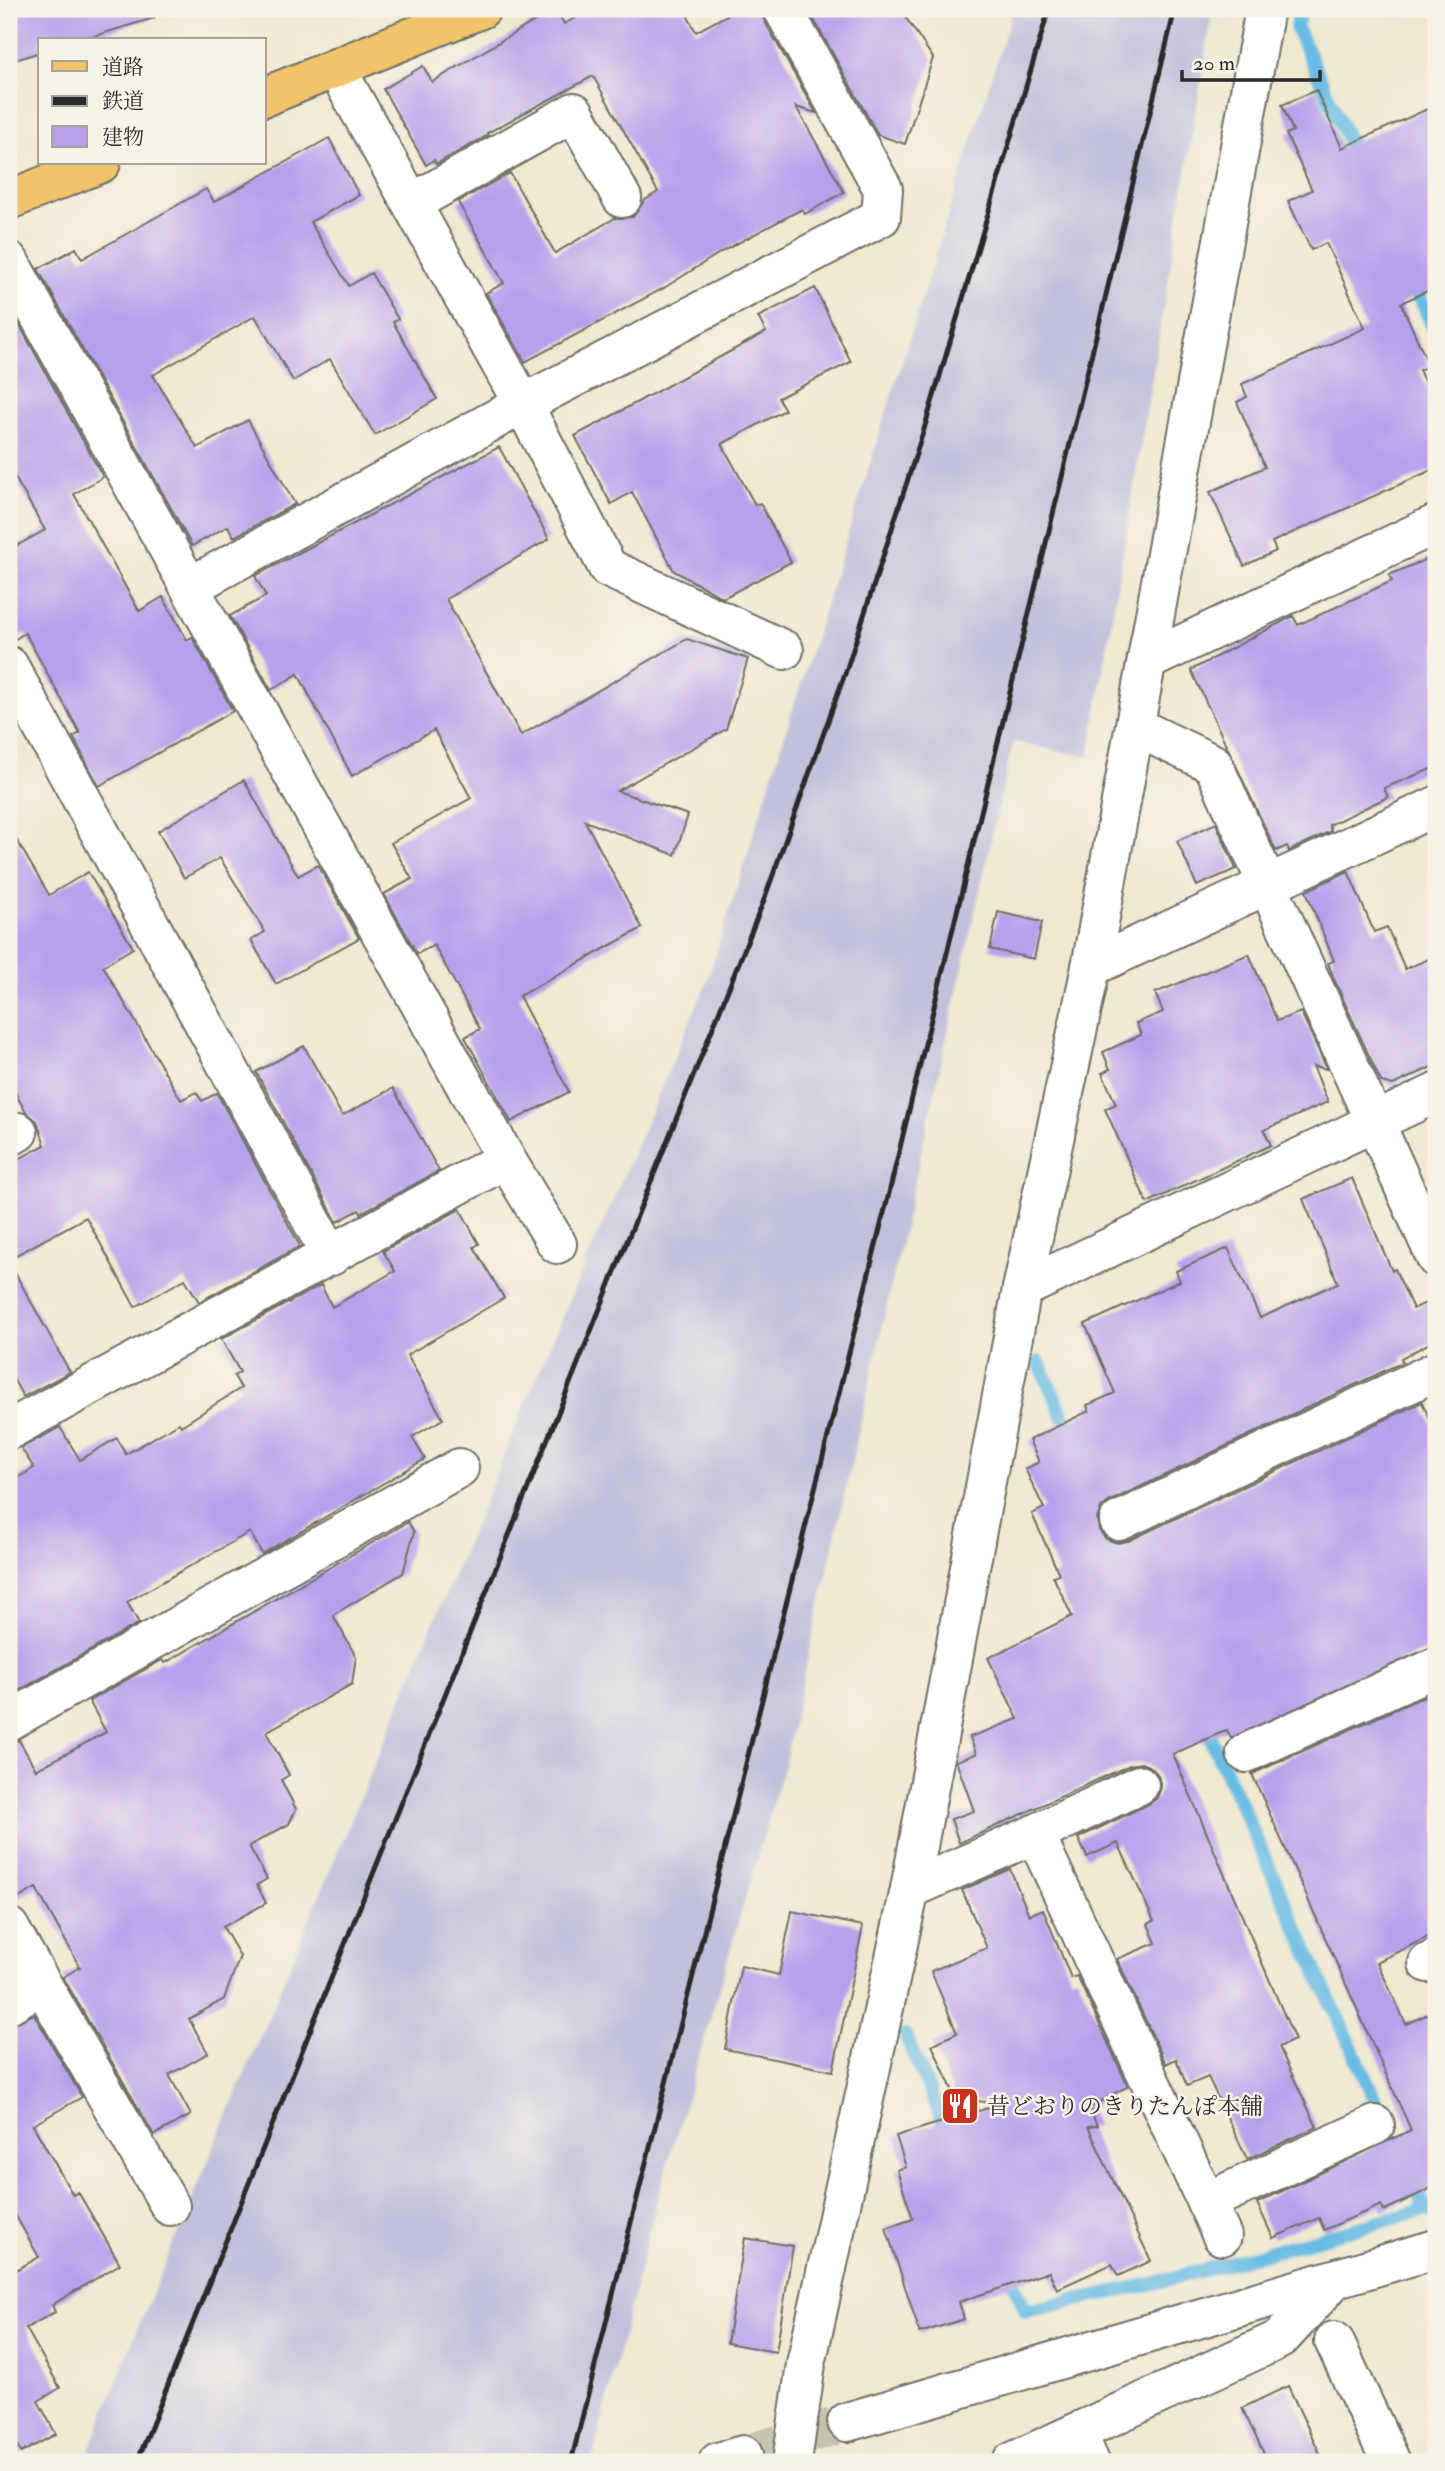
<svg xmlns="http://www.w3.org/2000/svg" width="1445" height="2471" font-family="'IM FELL Double Pica','Noto Serif JP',serif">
<rect width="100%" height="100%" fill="#f7f3e8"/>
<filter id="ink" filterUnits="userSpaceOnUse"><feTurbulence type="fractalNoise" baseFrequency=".0143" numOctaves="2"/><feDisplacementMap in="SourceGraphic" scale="14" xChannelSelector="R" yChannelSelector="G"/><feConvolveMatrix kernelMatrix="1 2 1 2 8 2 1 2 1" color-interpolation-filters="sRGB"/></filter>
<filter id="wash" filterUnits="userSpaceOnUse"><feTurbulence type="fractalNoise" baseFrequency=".00686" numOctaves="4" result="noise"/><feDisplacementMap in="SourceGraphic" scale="28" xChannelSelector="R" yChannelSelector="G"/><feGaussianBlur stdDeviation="1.57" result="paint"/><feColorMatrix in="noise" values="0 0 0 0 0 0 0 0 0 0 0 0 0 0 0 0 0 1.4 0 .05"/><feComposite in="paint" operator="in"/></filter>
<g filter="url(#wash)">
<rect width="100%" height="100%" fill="#efe9d0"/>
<!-- industrial -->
<path fill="#c2c1dc" d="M1013,9H1213L1089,757L1013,742L784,1765L653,2215L592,2462H85L136,2333L545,1357L707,982Z"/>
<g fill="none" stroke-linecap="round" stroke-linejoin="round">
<!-- stream -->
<g stroke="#68bce4" stroke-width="14">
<path d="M1301,9L1296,27L1358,161"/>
<path d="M1411,278L1436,333"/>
<path d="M1039,1362L1073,1438"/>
<path d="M1202,1720L1400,2154"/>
<path d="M905,2035L950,2137"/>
<path d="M1412,2179L1426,2211"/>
<path d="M1007,2268L1026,2311L1155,2283L1436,2207"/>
</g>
</g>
<g id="blocks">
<!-- building -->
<g fill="#b6a1ec">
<path d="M9,9H153L154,18L81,40H40V52L9,62Z"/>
<path d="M555,9L564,24L592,9H684L696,32L738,9H761L764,20L816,113L796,107L844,192L805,214L802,209L721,252L664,288L525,362L486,293L504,283L458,202L510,173L555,253L615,218L633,217L645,200L658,192L593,76L487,133L488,135L436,164L434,160L426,165L383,89L423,66L432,82Z"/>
<path d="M808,9H900L933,58L905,144L878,135Z"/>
<path d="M1316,90L1342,148L1436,105V287L1401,303L1429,366L1419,370L1436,407V468L1272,542L1276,551L1244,566L1210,492L1265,467L1237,402L1247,397L1242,384L1365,328L1326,243L1311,250L1288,201L1312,190L1286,134L1293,131L1282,105Z"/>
<path d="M329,138L359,195L310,222L349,286L371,273L398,319L393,322L437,399L375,435L330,359L293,381L255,316L153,375L197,448L248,420L295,504L234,537L228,526L192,546L38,269L76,248L82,259L206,189L214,202Z"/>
<path d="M815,288L851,362L778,398L785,410L722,444L755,505L760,503L791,562L723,598L674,571L632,492L611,504L575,436L766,332L758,317Z"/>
<path d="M9,306L103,477L74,494L139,611L163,597L187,640L192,637L233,711L99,786L73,737L80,733L25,633L9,643V550L45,530L9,467Z"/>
<path d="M499,447L549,539L446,599L521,735L687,639L748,659L726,729L617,791L688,815L675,855L585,821L642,928L519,996L569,1092L511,1122L465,1037L480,1029L434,945L417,954L384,894L412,879L391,843L471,798L434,730L352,776L298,674L271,690L230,616L266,596L255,576Z"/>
<path d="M1436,555V767L1384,788L1388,797L1329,825L1331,831L1289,851L1287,846L1276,851L1191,670L1293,616L1298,625L1392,581L1389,575Z"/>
<path d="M244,780L298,876L318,865L359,938L276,984L251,940L265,932L220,858L184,878L158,831Z"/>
<path d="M1216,823L1236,869L1197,886L1177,841Z"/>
<path d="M9,827L49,895L88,872L133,948L103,966L181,1100L196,1092L202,1101L217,1093L300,1246L199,1302L185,1279L135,1307L86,1217L9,1259V1164L45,1145L37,1121L26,1112L9,1082Z"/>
<path d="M1348,871L1374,932L1387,927L1405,969L1436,956V1065L1393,1085L1381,1082L1334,979L1328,963L1334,961L1306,891Z"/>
<path d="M998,912L1042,922L1034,959L990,949Z"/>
<path d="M1249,954L1277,1021L1301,1012L1327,1069L1313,1066L1328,1102L1264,1130L1271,1145L1147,1203L1105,1109L1116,1104L1102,1073L1110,1069L1103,1052L1141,1035L1136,1023L1163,1012L1155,993Z"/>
<path d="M304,1046L342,1116L393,1088L439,1171L361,1213L359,1210L337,1222L256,1072Z"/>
<path d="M1352,1178L1392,1271L1395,1269L1413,1309L1436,1298V1340L1401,1358L1403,1362L1110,1501L1101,1508L1097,1519L1099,1530L1106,1539L1117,1543L1128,1541L1422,1402L1436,1433V1645L1231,1738L1227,1730L1173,1754L1295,2040L1279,2047L1317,2127L1247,2159L1208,2077L1187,2086L1176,2059L1166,2064L1117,1959L1156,1943L1148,1924L1154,1921L1118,1843L1087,1857L1078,1838L1149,1804L1157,1798L1161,1787L1158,1775L1151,1767L1141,1763L1130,1765L959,1843L951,1819L974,1811L956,1761L976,1754L970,1737L1018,1719L988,1658L1072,1616L1053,1576L1059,1574L1032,1514L1044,1508L1025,1469L1039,1462L1029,1440L1089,1411L1087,1405L1115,1393L1085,1324L1180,1281L1176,1271L1228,1248L1260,1318L1338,1283L1303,1199Z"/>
<path d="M460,1209L479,1244L474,1247L504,1298L407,1355L443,1419L412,1437L425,1459L262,1554L250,1532L127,1602L139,1623L9,1696V1483L34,1468L21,1448L60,1427L80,1460L117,1438L126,1454L179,1423L181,1426L241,1388L234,1376L240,1372L221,1339L321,1285L332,1307L395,1271L383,1251Z"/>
<path d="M9,1262L70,1372L23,1397L9,1371Z"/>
<path d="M408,1522L414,1532L403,1573L333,1615L356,1657L352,1684L266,1732L289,1775L281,1780L296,1809L289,1824L249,1846L267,1879L257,1885L266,1903L223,1927L240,1956L224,1999L189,2019L208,2053L169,2075L191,2115L154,2135L63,1977L80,1967L36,1888L9,1904V1743L19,1740L36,1770L106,1732L89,1701L162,1660L165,1663Z"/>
<path d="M1436,1691V1933L1377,1962L1406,2024L1428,2014L1436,2034V2186L1383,2211L1381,2205L1324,2230L1319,2218L1273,2238L1257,2203L1411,2130L1252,1774Z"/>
<path d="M1010,1869L1029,1915L1043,1909L1071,1978L1077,1976L1128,2086L1089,2108L1097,2126L1088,2127L1151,2261L1118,2276L1112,2264L1057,2289L1049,2272L959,2302L964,2319L920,2333L886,2228L913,2219L897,2170L906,2167L896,2136L998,2105L955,2096L932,2045L957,2033L931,1971L987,1948L962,1890Z"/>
<path d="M792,1911L863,1926L833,2071L725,2049L741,1966L779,1975Z"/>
<path d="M34,2014L82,2097L33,2125L73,2195L78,2192L120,2264L52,2305L55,2312L26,2328L60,2388L38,2401L56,2434L21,2453L9,2429V2274L39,2257L9,2204V2026Z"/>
<path d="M745,2238L793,2246L776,2352L727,2343Z"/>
<path d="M1288,2386L1324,2462H1268L1242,2408Z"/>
</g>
</g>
</g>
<g filter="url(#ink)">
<use href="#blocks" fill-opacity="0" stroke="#706e65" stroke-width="2"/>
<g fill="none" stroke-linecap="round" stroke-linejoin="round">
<!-- minor-tunnel -->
<path stroke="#c8c3af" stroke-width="38" stroke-dasharray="38 19" stroke-linecap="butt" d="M743,2455L847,2422"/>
<defs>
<g id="minor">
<path d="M336,68L523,404L608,568L784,650"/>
<path d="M412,203L574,112L622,198"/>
<path d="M9,261L506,1159L557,1244"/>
<path d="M191,586L523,404L881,217L883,189L783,9"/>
<path d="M1147,661L1436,524"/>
<path d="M9,666L331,1256"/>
<path d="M1136,727L1213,764L1436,1258"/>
<path d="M1091,967L1436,806"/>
<path d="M9,1137L18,1132"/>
<path d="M1022,1289L1436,1093"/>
<path d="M9,1430L506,1159"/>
<path d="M1119,1521L1436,1371"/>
<path d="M9,1721L459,1468"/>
<path d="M1246,1753L1436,1667"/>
<path d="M1035,1834L1139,1785"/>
<path d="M910,1889L1035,1834L1222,2236"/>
<path d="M9,1927L170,2206"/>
<path d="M1428,1963L1436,1959"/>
<path d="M9,2004L41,1985"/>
<path d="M1206,2202L1375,2125"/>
<path d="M1334,2341L1391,2462"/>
<path d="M847,2422L1436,2249"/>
<path d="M1077,2433L1090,2462"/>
<path d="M718,2462L743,2455"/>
<path d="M792,2462L806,2364L910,1889L1022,1289L1091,967L1265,9"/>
<path d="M1012,2462L1280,2339L1333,2281"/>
</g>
<g id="major">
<path d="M264,97L481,9"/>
<path d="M9,200L101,163"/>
</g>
</defs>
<!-- minor casing -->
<use href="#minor" stroke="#706e65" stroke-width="42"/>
<!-- major casing -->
<use href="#major" stroke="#706e65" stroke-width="42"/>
<!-- minor -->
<use href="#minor" stroke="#fff" stroke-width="38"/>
<!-- major -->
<use href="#major" stroke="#f1c36a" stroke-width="38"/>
<!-- rail -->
<g stroke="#2b2b2b" stroke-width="5">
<path d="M137,2462L764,900L847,668L925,426L1049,9"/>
<path d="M571,2462L890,1189L1175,9"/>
</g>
</g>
</g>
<!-- icons -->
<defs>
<symbol id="restaurant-square" viewBox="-11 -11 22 22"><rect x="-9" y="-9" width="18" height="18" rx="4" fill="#c8321e" stroke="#f7f3e8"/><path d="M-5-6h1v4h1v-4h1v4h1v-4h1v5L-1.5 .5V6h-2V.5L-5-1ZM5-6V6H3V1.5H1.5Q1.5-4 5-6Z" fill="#fff"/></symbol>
</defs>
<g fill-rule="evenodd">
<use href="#restaurant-square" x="938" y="2084" width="44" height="44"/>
</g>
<g text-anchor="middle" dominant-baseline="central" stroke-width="5" stroke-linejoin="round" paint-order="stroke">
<!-- poi labels -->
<g font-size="23" fill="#2b2b2b" stroke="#f7f3e8" text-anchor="start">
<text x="987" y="2106">昔どおりのきりたんぽ本舗</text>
</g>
</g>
<!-- margin -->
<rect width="1445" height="2471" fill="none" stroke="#f7f3e8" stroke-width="35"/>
<!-- legend -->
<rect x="38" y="38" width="228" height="126" fill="#f7f3e8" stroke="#a5a39c" stroke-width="2"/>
<rect x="52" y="61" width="35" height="10" fill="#f1c36a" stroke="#a5a39c" stroke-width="2"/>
<text x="102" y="74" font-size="21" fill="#2b2b2b">道路</text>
<rect x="52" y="96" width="35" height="10" fill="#2b2b2b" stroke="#a5a39c" stroke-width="2"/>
<text x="102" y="108" font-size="21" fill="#2b2b2b">鉄道</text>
<rect x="52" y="126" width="35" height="21" fill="#b6a1ec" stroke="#a5a39c" stroke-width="2"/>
<text x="102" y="144" font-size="21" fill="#2b2b2b">建物</text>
<!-- scale -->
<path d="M1182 70v10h138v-10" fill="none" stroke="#2b2b2b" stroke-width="3.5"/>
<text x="1193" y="70" font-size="21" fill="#2b2b2b" stroke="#f7f3e8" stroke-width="5" paint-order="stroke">20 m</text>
</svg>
